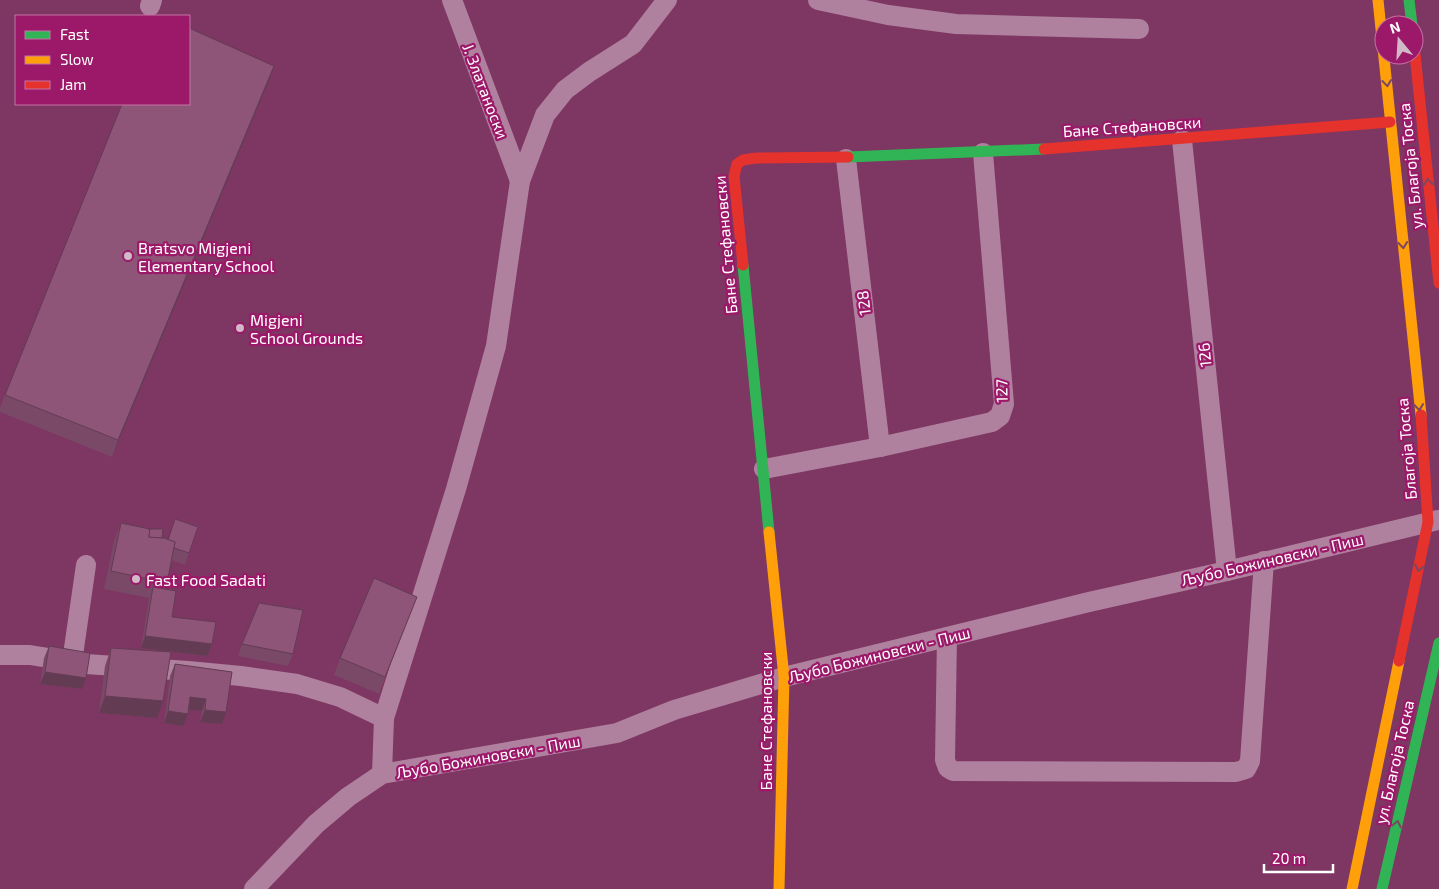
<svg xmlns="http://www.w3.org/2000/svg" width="1439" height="889" font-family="'Exo 2',sans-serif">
<rect width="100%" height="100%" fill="#7e3662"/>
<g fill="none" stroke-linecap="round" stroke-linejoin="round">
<!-- street -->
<g stroke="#af819e" stroke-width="20">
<path d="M452,0L520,181"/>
<path d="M818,0L888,15L956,24L1139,29"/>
<path d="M150,6L152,0"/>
<path d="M1182,140L1227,571"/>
<path d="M846,159L880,447"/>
<path d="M764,469L880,447L992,422L1000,416L1004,404L983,153"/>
<path d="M947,637L945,760L948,768L953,771L1236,772L1246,769L1250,761L1264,561"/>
<path d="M0,655H30L86,664L188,671L241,676L297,684L340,697L384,718"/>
<path d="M72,662L86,565"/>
<path d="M382,774L384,718L456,489L496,346L520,181L545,115L565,90L589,72L633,44L667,0"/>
<path d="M254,889L316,824L348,797L382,774L617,733L674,710L784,677L1089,602L1227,571L1438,520"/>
</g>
<!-- fast -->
<g stroke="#30b455" stroke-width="11">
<path d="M1409,0L1412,25"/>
<path d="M848,157L1044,149"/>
<path d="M743,265L769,532"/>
<path d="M1382,889L1439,643"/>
</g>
<!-- slow -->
<g stroke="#ff9f0a" stroke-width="11">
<path d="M1378,0L1421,415"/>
<path d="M769,532L784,677L779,889"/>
<path d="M1352,889L1399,661"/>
</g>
<!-- jam -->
<g stroke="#e5322d" stroke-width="11">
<path d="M1414,45L1439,283"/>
<path d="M1044,149L1390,122"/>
<path d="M743,265L734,176L737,164L743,160L756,158L848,157"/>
<path d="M1399,661L1428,522L1421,415"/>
</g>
</g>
<!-- wall -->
<g fill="#7a4967">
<path d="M268,83L112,457L0,412V408L5,395Z"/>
<path d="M121,523L168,540L198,527L185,565L171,560L167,583L165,589L172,617L212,644L207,656L141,648L149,598L104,589L114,541Z"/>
<path d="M410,614L379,694L334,675L340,658Z"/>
<path d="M242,644L293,654L288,666L238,656Z"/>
<path d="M49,646L82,689L40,684L44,658Z"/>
<path d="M111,648L157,718L99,713L105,666Z"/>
<path d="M175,664L232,672L222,724L200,722L202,711L188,709V714L183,726L164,723L170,676Z"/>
</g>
<!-- shaded-wall -->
<g fill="#633c54">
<path d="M274,66L268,83L112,457L118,440Z"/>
<path d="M145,636L212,644L207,656L141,648Z"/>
<path d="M45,672L86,678L82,689L40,684Z"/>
<path d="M105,696L163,701L157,718L99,713Z"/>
<path d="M190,697L206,699L202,711L186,709Z"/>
<path d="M205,710L226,712L222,724L200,722Z"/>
<path d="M168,711L188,714L183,726L164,723Z"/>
</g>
<!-- building -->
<g fill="#8e5578" stroke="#633c54">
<path d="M189,28L274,66L118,440L5,395L122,104H189Z"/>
<path d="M175,519L198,527L189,553L174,548L175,542L168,540Z"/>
<path d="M121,523L150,529L149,537L164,538L175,542L167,583L111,571Z"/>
<path d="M148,529H163L162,538L149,537L150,529Z"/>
<path d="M374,578L417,597L385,677L340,658Z"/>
<path d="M153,587L176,591L172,617L216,622L212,644L145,636Z"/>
<path d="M259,603L303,610L293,654L242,644Z"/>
<path d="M49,646L90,653L86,678L45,672Z"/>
<path d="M111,648L171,652L163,701L105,696Z"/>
<path d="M175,664L232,672L226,712L205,710L206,699L190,697L188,714L168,711Z"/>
</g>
<!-- one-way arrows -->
<defs><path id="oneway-chevron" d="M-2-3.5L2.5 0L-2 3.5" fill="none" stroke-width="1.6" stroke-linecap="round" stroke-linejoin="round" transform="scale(1.25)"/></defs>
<g stroke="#7c4763">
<use href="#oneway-chevron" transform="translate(1387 83) rotate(84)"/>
<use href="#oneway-chevron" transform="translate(1428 182) rotate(-96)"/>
<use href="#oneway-chevron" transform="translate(1403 245) rotate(84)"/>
<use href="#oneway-chevron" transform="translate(1419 407) rotate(84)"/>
<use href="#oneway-chevron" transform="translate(1419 568) rotate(102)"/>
<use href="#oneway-chevron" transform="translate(1397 824) rotate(-77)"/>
</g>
<!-- markers -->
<g fill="#d2b9c8" stroke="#9c1869" stroke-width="2">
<circle cx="128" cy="256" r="5"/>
<circle cx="240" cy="328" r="5"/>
<circle cx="136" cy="579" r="5"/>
</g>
<g text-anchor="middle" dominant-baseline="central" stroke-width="4.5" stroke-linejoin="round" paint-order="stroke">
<!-- street labels -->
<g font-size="16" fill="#fff" stroke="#9c1869">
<text transform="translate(486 91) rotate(69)">Ј. Златаноски</text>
<text transform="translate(1132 126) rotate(-4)">Бане Стефановски</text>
<text transform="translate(1410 166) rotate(-96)">ул. Благоја Тоска</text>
<text transform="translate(725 245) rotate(-95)">Бане Стефановски</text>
<text transform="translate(863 303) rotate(-97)">128</text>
<text transform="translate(1204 355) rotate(-96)">126</text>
<text transform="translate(1001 391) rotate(-91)">127</text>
<text transform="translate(1406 449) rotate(-95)">Благоја Тоска</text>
<text transform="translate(1272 559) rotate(-13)">Љубо Божиновски - Пиш</text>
<text transform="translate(879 654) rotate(-14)">Љубо Божиновски - Пиш</text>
<text transform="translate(765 721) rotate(-90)">Бане Стефановски</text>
<text transform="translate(488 756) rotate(-10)">Љубо Божиновски - Пиш</text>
<text transform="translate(1394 762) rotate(-77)">ул. Благоја Тоска</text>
</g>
<!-- poi labels -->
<g font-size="16" fill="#fff" stroke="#9c1869" text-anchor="start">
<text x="138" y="247">Bratsvo Migjeni<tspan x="138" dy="18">Elementary School</tspan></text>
<text x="250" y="319">Migjeni<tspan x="250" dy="18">School Grounds</tspan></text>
<text x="146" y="579">Fast Food Sadati</text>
</g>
</g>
<!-- legend -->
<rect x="15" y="15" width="175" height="90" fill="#9c1869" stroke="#c474a5"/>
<rect x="25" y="31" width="25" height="8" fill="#30b455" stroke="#c474a5"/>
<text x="60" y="40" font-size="15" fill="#ffffff">Fast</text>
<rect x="25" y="56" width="25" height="8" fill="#ff9f0a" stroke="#c474a5"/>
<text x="60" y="65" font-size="15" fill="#ffffff">Slow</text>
<rect x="25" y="81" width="25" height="8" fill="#e5322d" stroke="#c474a5"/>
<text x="60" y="90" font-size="15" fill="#ffffff">Jam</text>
<!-- north arrow -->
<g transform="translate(1399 40) rotate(342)"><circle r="24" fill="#9c1869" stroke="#c474a5"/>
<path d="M0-4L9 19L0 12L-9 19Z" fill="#d2b9c8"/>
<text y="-8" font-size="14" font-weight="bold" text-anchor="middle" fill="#ffffff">N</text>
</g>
<!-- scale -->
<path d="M1264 864v8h69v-8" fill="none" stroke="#ffffff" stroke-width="2.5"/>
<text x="1272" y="864" font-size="15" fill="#ffffff" stroke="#9c1869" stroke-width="4" paint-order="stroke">20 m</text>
</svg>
